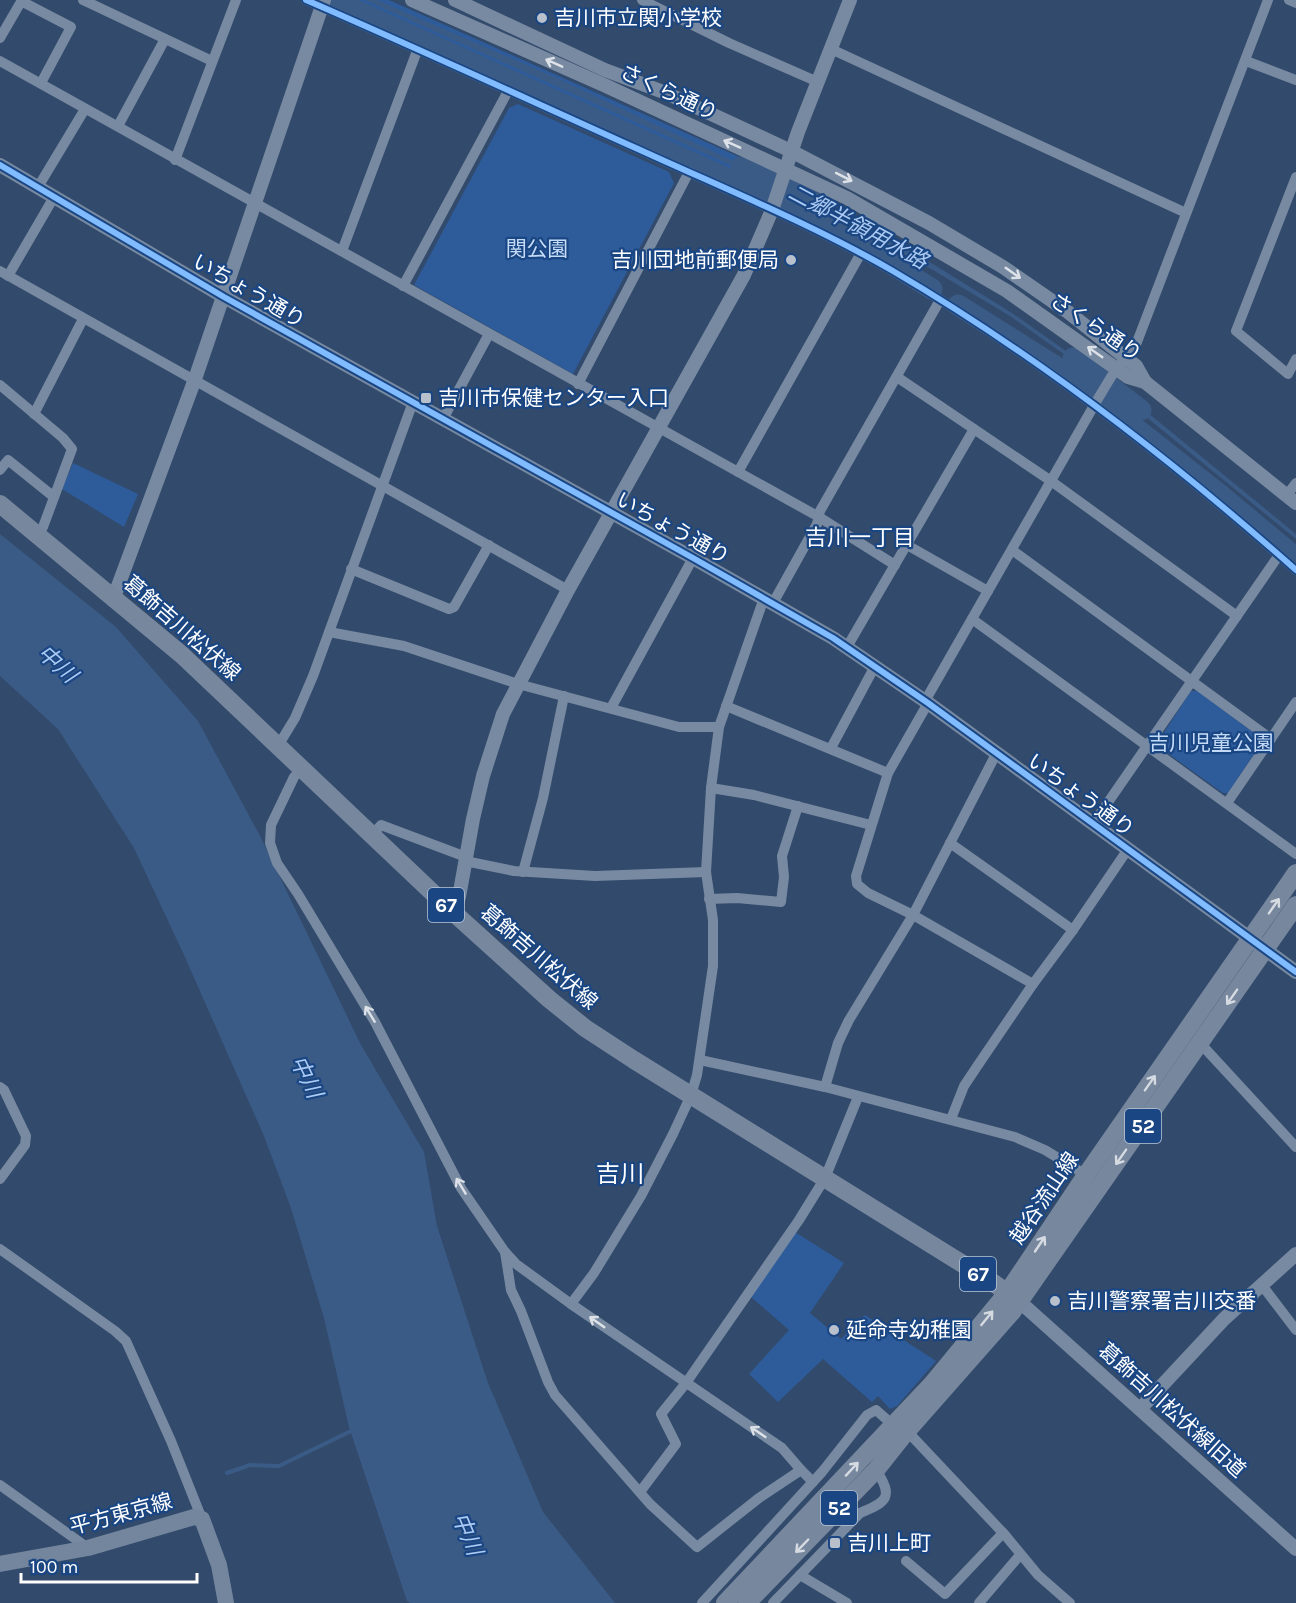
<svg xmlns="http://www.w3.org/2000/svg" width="1296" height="1603" font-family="Karla,'Noto Sans JP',sans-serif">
<rect width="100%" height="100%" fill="#324a6b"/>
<!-- green -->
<g fill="#2e5c9b">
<path d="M341,0H389L773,172L763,202L337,8Z"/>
<path d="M518,104L669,172L674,183L573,374L414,285L509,108Z"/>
<path d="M73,463L138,494L124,527L62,489Z"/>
<path d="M1191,691H1197L1261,738L1262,742L1228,793H1223L1159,747V740Z"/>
<path d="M795,1232L844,1263L810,1313L841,1339L865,1315L936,1361L897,1406L890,1409L878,1396L872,1402L823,1359L778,1402L749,1374L789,1330L751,1297Z"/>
</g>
<!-- water -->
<g fill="#3b5b87">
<path d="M365,0H377L559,79L767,177L766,181Z"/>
<path d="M799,191L933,264L1012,313L1097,373L1095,376L1010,316L931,269L796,195Z"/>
<path d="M1120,390L1296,534V539L1118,394Z"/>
<path d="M0,534L116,627L198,721L260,836L361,1045L424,1152L437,1226L488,1383L543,1512L615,1603H410L407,1601L349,1427L324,1318L291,1208L264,1136L184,955L134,848L58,729L0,676Z"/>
</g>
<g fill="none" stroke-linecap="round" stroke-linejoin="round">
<!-- stream -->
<path stroke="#3b5b87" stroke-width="4" d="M227,1473L250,1465L279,1466L355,1429"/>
<!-- river -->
<g stroke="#3b5b87" stroke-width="21">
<path d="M333,0L788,206L884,259L932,289"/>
<path d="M741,167L790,189L823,207"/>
<path d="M958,305L1066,373L1223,497L1296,558"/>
<path d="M1073,358L1141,410"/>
</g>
<!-- minor -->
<g stroke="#788aa1" stroke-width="10">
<path d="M83,0L212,61"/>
<path d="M306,0C417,48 527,99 638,149C723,188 812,224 893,271C1038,356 1171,459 1296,570"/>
<path d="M642,0L729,43L818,82"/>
<path d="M1289,0L1296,3"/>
<path d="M21,1L71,27L41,83"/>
<path d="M0,38L22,0"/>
<path d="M831,49L1186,213"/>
<path d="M0,61L819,517L895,565"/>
<path d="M1246,61L1296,80"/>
<path d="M118,126L165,39"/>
<path d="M175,160L236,0"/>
<path d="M1296,177L1236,331L1288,374L1296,359"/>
<path d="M38,187L85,109"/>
<path d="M342,251L417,51"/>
<path d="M0,271L568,590"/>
<path d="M8,276L54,197"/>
<path d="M403,286L508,91"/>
<path d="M897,377L1051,481L1237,616"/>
<path d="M578,384L689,172"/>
<path d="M0,385L63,438L72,449L43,527L37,534"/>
<path d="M34,414L83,319"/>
<path d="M443,419L489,334"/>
<path d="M0,470L8,460L54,497"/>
<path d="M738,472L861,253"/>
<path d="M1287,495L1296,483"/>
<path d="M907,545L988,591"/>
<path d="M1012,550L1271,739"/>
<path d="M351,569L449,609L454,607L489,545"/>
<path d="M773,603L817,524L820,511L940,300"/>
<path d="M972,619L1296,854"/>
<path d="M329,632L404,646L518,684L679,727H719"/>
<path d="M847,647L974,429"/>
<path d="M925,701L1096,402L1111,377L1137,342L1268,0"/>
<path d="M928,703L888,773L856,876L857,884L868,893L913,915L1033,984"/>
<path d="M726,706L888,773"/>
<path d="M611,708L693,558"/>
<path d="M278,746L295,718L313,676L413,402"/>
<path d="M831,748L875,666"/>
<path d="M302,768L294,777L271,825L270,843L277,863L298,894L375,1022L461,1188L505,1252L516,1264L571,1304L782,1448L801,1470"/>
<path d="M711,788L754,795L871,825"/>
<path d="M1227,803L1296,702"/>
<path d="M1093,824L1279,555"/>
<path d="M372,835L381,825L466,857"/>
<path d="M950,843L1073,930"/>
<path d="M465,861L514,871L595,876L706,872"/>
<path d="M523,872L543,798L564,696"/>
<path d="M709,899L737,898L781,902L784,877L782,856L798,806"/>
<path d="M1200,1043L1296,1147"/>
<path d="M700,1060L825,1087L1015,1137L1045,1150L1086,1175"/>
<path d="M0,1087L4,1090L26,1136L25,1145L0,1179"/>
<path d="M825,1087L838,1043L849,1020L913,915L996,754"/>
<path d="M951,1119L964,1086L978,1065L1033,984L1073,930L1128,849"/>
<path d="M0,1249L115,1331L126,1341L171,1441L202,1519"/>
<path d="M505,1252L511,1290L521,1311L548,1382L555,1395L650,1504L697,1547L759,1498L801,1470L813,1482"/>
<path d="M1261,1284L1296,1330"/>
<path d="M571,1304L594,1273L641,1196L673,1134L691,1095L697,1075L713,966V920L706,872L711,788L719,727L764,598"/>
<path d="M907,1431L1005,1535L1038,1575L1070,1603"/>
<path d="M0,1485L88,1548"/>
<path d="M640,1492L676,1444L661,1414L686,1383L799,1220L825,1178L858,1097"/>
<path d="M906,1561L945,1594L1003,1533"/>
<path d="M800,1575L847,1603"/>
<path d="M702,1603L822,1472L867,1415L876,1410L893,1425"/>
<path d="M773,1603L860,1513C887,1502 894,1497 876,1470"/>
<path d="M979,1603L1020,1555"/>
</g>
<!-- tertiary -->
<g stroke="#788aa1" stroke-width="14">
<path d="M412,0L604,85L847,198L1007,291L1128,377L1145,382L1296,503"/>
<path d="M455,0L605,70L666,93L791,151L929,223L1003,267L1068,312L1136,366L1145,382"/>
<path d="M0,165L224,297L693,558L833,638L928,703L1296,972"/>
<path d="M114,597L195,379L324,0"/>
<path d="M454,913L459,897L473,819L483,776L503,714L568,590L744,275L772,210L798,132L850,0"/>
<path d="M1020,1302L1296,1549"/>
<path d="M1140,1409L1224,1319L1296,1254"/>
</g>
<!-- secondary -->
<path stroke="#73869d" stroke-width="16" d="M0,1564L88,1548L194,1517L202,1519L219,1565L226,1603"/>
<!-- primary -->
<g stroke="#77879e" stroke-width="18">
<path d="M0,504L182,655L454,913L549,999L585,1028L634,1060L995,1284L1020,1302"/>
<path d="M725,1603L932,1384L1007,1293L1086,1175L1296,873"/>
<path d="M747,1603L876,1470L907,1431L1012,1312L1296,905"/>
</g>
<defs>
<g id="cycleway">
<path d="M306,0C417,48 527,99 638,149C723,188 812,224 893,271C1038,356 1171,459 1296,570"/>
<path d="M0,165L224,297L693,558L833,638L928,703L1296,972"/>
</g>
</defs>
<!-- cycleway casing -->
<use href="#cycleway" stroke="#1a4683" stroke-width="10"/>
<!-- cycleway -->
<use href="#cycleway" stroke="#80bcff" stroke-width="6"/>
</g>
<!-- one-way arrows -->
<defs><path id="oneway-shaft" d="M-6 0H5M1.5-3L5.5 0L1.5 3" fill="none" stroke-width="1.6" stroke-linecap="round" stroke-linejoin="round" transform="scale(1.5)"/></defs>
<g stroke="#dde2e8">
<use href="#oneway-shaft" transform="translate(554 63) rotate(-156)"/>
<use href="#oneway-shaft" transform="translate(732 144) rotate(-156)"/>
<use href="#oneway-shaft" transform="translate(844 177) rotate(27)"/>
<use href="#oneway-shaft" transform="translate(1013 273) rotate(35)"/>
<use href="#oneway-shaft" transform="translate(1095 352) rotate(-145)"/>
<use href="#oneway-shaft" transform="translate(370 1014) rotate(-121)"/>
<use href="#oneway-shaft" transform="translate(461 1186) rotate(-121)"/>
<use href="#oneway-shaft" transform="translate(597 1322) rotate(-145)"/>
<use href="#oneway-shaft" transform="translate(758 1432) rotate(-146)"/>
</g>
<g stroke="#d6dbe2">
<use href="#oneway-shaft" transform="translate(1274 906) rotate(-55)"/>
<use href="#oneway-shaft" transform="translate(1232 997) rotate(125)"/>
<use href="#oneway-shaft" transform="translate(1150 1083) rotate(-55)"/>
<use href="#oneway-shaft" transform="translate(1121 1157) rotate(125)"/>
<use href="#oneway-shaft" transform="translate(1040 1244) rotate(-56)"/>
<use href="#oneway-shaft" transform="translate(987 1318) rotate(-51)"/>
<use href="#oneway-shaft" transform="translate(852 1469) rotate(-47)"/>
<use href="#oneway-shaft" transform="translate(802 1546) rotate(134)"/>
</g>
<!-- markers -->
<g fill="#b7c0cb" stroke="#1a4683" stroke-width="2">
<circle cx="542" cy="18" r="6"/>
<circle cx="791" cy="260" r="6"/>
<rect x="420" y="392" width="12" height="12" rx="3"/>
<circle cx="1055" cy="1301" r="6"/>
<circle cx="834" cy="1330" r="6"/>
<rect x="829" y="1537" width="12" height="12" rx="3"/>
</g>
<g text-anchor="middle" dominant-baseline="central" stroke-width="4.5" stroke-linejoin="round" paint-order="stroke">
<!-- shield labels -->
<g fill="#1a4683" stroke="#bac8da" stroke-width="1.5">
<rect x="428" y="888" width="36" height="34" rx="4.5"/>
<rect x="1125" y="1109" width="36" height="34" rx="4.5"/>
<rect x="960" y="1257" width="36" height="34" rx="4.5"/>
<rect x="821" y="1491" width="36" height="34" rx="4.5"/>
</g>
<g font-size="20" font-weight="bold" fill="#fff">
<text x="446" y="905">67</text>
<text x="1143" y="1126">52</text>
<text x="978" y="1274">67</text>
<text x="839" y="1508">52</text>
</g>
<!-- poi labels -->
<g font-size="21" fill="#fff" stroke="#1a4683" text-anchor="start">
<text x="554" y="18">吉川市立関小学校</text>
<text x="779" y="260" text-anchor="end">吉川団地前郵便局</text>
<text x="438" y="398">吉川市保健センター入口</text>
<text x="1067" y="1301">吉川警察署吉川交番</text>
<text x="846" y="1330">延命寺幼稚園</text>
<text x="847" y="1543">吉川上町</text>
</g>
<!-- street labels -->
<g font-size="21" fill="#fff" stroke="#1a4683">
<text transform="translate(669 92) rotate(25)">さくら通り</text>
<text transform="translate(249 291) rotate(30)">いちょう通り</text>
<text transform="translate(1096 327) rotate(34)">さくら通り</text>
<text transform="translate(673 528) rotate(29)">いちょう通り</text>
<text transform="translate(182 628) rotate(41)">葛飾吉川松伏線</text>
<text transform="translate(1081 795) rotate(36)">いちょう通り</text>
<text transform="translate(539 957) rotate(41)">葛飾吉川松伏線</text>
<text transform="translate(1044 1198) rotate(-56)">越谷流山線</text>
<text transform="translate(1172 1410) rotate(42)">葛飾吉川松伏線旧道</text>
<text transform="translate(121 1514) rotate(-15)">平方東京線</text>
</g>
<!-- park labels -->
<g font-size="21" fill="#c4dbf8" stroke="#1a4683">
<text x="537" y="249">関公園</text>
<text x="1211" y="743">吉川児童公園</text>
</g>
<!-- water labels -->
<g font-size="22" font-style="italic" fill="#aacaf3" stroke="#1a4683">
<text transform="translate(858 227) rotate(28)">二郷半領用水路</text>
<text transform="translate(57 664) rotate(42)">中川</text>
<text transform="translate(306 1077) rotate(64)">中川</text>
<text transform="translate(467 1534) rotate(67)">中川</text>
</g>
<!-- neighbourhood labels -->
<g font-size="22" fill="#fff" stroke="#1a4683">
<text x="860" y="538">吉川一丁目</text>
</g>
<!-- quarter labels -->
<g font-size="24" fill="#fff" stroke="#1a4683">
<text x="620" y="1174">吉川</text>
</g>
</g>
<!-- scale -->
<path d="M21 1573v9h176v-9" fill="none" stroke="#ffffff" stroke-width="3"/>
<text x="30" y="1573" font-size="18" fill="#ffffff" stroke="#1a4683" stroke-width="4.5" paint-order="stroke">100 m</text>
</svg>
